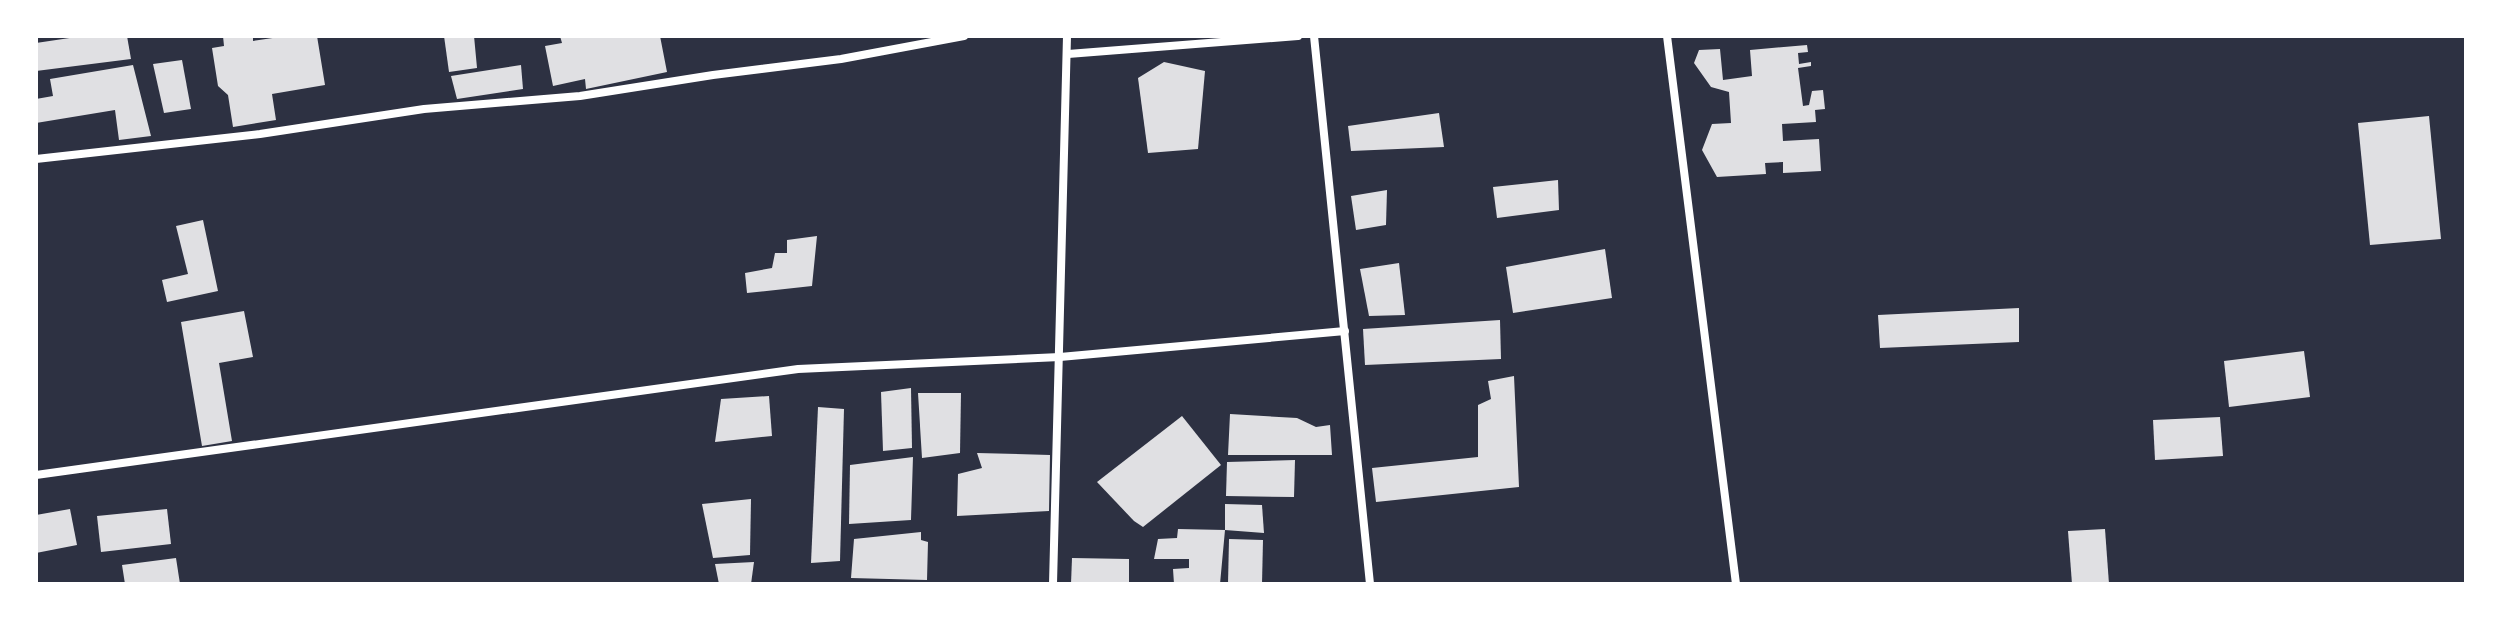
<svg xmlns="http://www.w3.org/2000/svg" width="2502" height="620" font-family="'PT Sans',sans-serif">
<rect width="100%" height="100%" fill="#2d3142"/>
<!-- building -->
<g fill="#e0e0e3">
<path d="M83,36H127L131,59L36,71V43Z"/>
<path d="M223,36H253V41L286,36H317L325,85L272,94L276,120L233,127L228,95L218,86L212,48L224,46Z"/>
<path d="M444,36H474L477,68L449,72Z"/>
<path d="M560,36H660L667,72L586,89L585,79L553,86L545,46L562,43Z"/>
<path d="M1807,45L1808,52L1798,53L1799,64L1811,62V66L1798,68L1803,106L1809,105L1812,91L1823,90L1825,109L1815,110L1816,122L1782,124L1783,141L1819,139L1821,171L1783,173V162L1765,163L1766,174L1717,177L1702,150L1712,124L1731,123L1729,92L1711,87L1694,63L1699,50L1720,49L1723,80L1752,76L1750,50Z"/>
<path d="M182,60L191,109L164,113L153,64Z"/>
<path d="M1164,62L1205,71L1198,149L1148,153L1138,78Z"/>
<path d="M133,65L151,136L119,140L115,110L36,123V99L53,96L50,79Z"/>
<path d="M521,65L523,89L457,99L451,76Z"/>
<path d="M1439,113L1444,147L1351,151L1348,126Z"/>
<path d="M2429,116L2441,239L2370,245L2358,123Z"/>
<path d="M1558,180L1559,210L1497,218L1493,187Z"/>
<path d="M1387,190L1386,225L1356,230L1351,196Z"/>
<path d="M203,220L218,291L167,302L162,280L188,274L176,226Z"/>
<path d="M817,236L812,286L747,293L745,273L772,268L775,253H787V240Z"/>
<path d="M1605,249L1612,298L1513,313L1506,267Z"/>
<path d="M1399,263L1405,315L1369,316L1360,269Z"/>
<path d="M2019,308V342L1880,348L1878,315Z"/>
<path d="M244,311L253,357L219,363L232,441L202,446L181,322Z"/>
<path d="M1500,320L1501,359L1365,365L1363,329Z"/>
<path d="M2304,351L2310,397L2229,407L2224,361Z"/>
<path d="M1514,376L1519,487L1376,502L1372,468L1478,457V405L1491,399L1488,381Z"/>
<path d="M911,388L912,448L883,451L881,392Z"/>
<path d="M918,393H961L960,453L922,458Z"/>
<path d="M769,396L772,436L715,442L721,399Z"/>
<path d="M818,407L844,409L840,561L811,563Z"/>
<path d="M1230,414L1297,418L1316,427L1330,425L1332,455H1228Z"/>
<path d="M1182,416L1221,465L1143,527L1134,521L1097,482Z"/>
<path d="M2220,417L2223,456L2155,460L2153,420Z"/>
<path d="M977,453L1050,455L1049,511L957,516L958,474L982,468Z"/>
<path d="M913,457L911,520L849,524L850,465Z"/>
<path d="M1295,460L1294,497L1226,496L1227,462Z"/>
<path d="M751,499L750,555L713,558L702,504Z"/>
<path d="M1225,504L1262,505L1264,533L1225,530Z"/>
<path d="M70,509L77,545L36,553V515Z"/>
<path d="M167,509L171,544L101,552L97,516Z"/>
<path d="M1178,529L1225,530L1220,584H1174L1173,569L1189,568V559H1154L1158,539L1177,538Z"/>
<path d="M2105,529L2109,584H2072L2068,531Z"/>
<path d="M921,532V540L928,542L927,580L851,578L854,539Z"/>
<path d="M1229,539L1263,540L1262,584H1228Z"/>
<path d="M176,558L180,584H125L122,565Z"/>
<path d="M1072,558L1129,559V584H1071Z"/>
<path d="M754,562L751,584H719L715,564Z"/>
</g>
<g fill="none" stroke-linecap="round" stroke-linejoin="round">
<!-- minor -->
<g stroke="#fff" stroke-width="8">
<path d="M1314,36L1370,584"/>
<path d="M1667,36L1736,584"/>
<path d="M1068,54L1298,36"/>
<path d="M36,159L260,134L424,109L580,96L713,75L841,59L964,36"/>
<path d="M36,475L798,369L1060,357L1345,331"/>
<path d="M1053,584L1067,36"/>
</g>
</g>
<!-- border -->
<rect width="2502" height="620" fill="none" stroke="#ffffff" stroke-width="76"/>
</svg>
